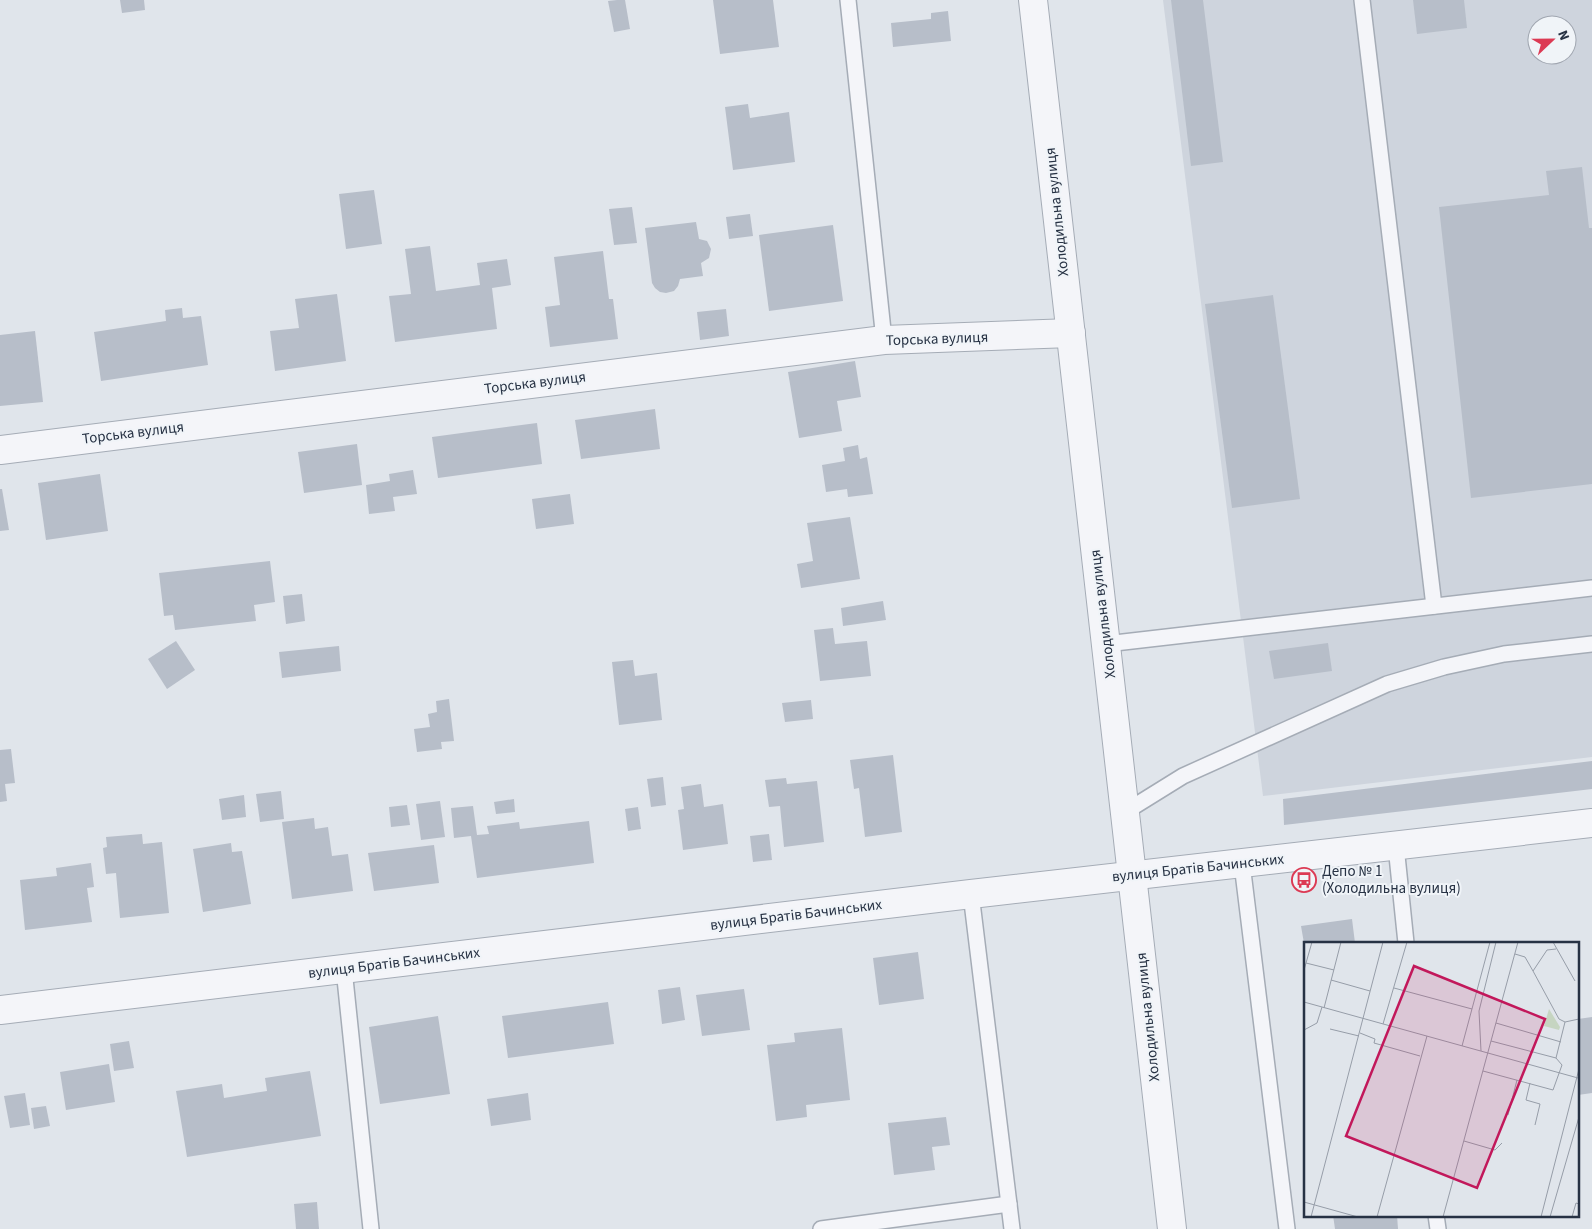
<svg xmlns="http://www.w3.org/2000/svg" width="1592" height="1229" font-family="'Source Sans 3',sans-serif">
<rect width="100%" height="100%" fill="#e0e5eb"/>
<!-- built -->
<path fill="#ced4dd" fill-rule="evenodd" d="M1163,0H1592V757L1263,796ZM1537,25H1567V55H1537Z"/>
<!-- building -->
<g fill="#b7bec9">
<path d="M120,0H144L145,10L122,13Z"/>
<path d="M617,0H625L630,29L614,32L608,1Z"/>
<path d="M713,0H773L779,47L720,54Z"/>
<path d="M1171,0H1203L1223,162L1191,166Z"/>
<path d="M1413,0H1464L1467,28L1417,34Z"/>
<path d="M948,11L951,41L893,47L891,23L931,19V13Z"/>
<path d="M748,104L750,118L789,112L795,162L733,170L725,107Z"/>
<path d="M1582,167L1589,228H1592V484L1471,498L1439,207L1549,195L1546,171Z"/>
<path d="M374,190L382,244L346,249L339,194Z"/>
<path d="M632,207L637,243L614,245L609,209Z"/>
<path d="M750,214L753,236L729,239L726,217Z"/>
<path d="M696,222L699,239L707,241L711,249L709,258L701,263L703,276L680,279L678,286L674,291L666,293L660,292L655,288L652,283L645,228Z"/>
<path d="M833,225L843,301L769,311L759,235Z"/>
<path d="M430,246L436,291L480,285L477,263L507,259L511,285L492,288L497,329L395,342L389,296L411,294L405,249Z"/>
<path d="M603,251L609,299H613L618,339L550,347L545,307L560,305L554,257Z"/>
<path d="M337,294L346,361L275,371L270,331L299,328L295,299Z"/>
<path d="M1273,295L1300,499L1232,508L1205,304Z"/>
<path d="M182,308L183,318L201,316L208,365L101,381L94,332L166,321L165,310Z"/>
<path d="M726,309L729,336L700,340L697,312Z"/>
<path d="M35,331L43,402L0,406V335Z"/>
<path d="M855,361L861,397L837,401L842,431L799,438L788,372Z"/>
<path d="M655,409L660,449L581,459L575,420Z"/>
<path d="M537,423L542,464L438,478L432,437Z"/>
<path d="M357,444L362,485L304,493L298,452Z"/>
<path d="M858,445L860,459L867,457L873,494L848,497L847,489L826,492L822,465L845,461L843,448Z"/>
<path d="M413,470L417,494L393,497L395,511L369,514L366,485L390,481L389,474Z"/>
<path d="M100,474L108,531L46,540L38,483Z"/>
<path d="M0,489H2L9,530L0,531Z"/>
<path d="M570,494L574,524L536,529L532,499Z"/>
<path d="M850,517L860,579L801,588L797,564L813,561L807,523Z"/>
<path d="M270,561L275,602L254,605L256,621L175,630L173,615L164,616L159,573Z"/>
<path d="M302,594L305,621L286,624L283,596Z"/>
<path d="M883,601L886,620L843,626L841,608Z"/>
<path d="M833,628L835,644L867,641L871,676L820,681L814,630Z"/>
<path d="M176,641L195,670L167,689L148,659Z"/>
<path d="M1328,643L1332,671L1274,679L1269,651Z"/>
<path d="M339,646L341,671L282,678L279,652Z"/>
<path d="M633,660L635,676L657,673L662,720L619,725L612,662Z"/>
<path d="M449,699L454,741L441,742L442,749L417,752L414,729L430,727L428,714L437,712L436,701Z"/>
<path d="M811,700L813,719L785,722L782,703Z"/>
<path d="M11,749L15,783L5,784L7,801L0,802V750Z"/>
<path d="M893,755L902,832L865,837L859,788L854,789L850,760Z"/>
<path d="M1592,761V789L1284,825L1283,799Z"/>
<path d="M663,777L666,805L651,807L647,779Z"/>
<path d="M786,778L787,784L817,781L824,842L784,847L780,806L769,807L765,780Z"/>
<path d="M701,784L704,807L723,804L728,844L683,850L678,810L684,809L681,787Z"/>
<path d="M281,791L284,819L260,822L256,794Z"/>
<path d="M244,795L246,817L222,820L219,799Z"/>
<path d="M514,799L515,812L496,814L494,802Z"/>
<path d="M440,801L445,837L421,840L416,804Z"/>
<path d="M407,805L410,825L391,827L389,807Z"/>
<path d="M473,806L477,835L489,834L487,826L519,822L520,829L589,821L594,863L477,878L471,836L454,838L451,808Z"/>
<path d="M638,807L641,829L628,831L625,809Z"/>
<path d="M314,818L315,829L328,827L332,856L348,854L353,891L292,899L282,822Z"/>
<path d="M142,834L143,844L162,842L169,913L120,918L116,873L106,874L103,848L107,847L106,837Z"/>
<path d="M769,834L772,860L753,862L750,836Z"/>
<path d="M231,843L232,852L242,851L251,904L203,912L193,849Z"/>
<path d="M434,845L439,883L374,891L368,853Z"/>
<path d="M91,863L94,887L87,888L92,922L25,930L20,880L57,876L56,868Z"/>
<path d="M1352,919L1355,943H1306V949H1305L1301,926Z"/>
<path d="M918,952L924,999L879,1005L873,958Z"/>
<path d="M680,987L685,1020L662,1024L658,990Z"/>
<path d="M744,989L750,1030L702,1036L696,995Z"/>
<path d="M608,1002L614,1044L508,1058L502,1016Z"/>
<path d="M438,1016L450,1094L380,1104L369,1027Z"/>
<path d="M1592,1017V1093L1578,1095V1019Z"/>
<path d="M842,1028L850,1100L806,1105L807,1117L776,1121L767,1045L795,1042L794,1033Z"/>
<path d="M129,1041L134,1068L114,1071L110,1044Z"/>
<path d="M109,1064L115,1102L66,1110L60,1072Z"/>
<path d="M310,1071L321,1136L187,1157L176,1091L222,1084L224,1098L267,1091L265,1078Z"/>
<path d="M25,1093L30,1125L10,1128L4,1096Z"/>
<path d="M528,1093L531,1120L491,1126L487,1099Z"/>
<path d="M46,1106L50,1126L34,1129L31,1108Z"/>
<path d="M946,1117L950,1145L932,1147L935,1170L894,1175L888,1123Z"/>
<path d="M317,1202L319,1229H296L294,1204Z"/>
<path d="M1333,1215H1397L1398,1229H1335Z"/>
</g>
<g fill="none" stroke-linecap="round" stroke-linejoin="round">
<defs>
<g id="service">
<path d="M848,0L884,340"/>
<path d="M1362,0L1434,606"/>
<path d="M1106,644L1592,588"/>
<path d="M1125,812L1183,776L1387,684L1444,667L1504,654L1592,644"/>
<path d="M1396,846L1406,943"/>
<path d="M1242,864L1287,1229"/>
<path d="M971,894L1012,1229"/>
<path d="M344,969L371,1229"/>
<path d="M1436,1215L1438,1229"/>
<path d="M821,1229L1009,1204"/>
</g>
<g id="minor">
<path d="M1033,0L1172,1229"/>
<path d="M0,450L884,340L1071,333"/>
<path d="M0,1010L971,894L1592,823"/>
</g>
</defs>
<!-- service casing -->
<use href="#service" stroke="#a5acb6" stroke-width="18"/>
<!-- minor casing -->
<use href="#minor" stroke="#a5acb6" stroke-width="30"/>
<!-- service -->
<use href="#service" stroke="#f4f5f9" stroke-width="15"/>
<!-- minor -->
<use href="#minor" stroke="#f4f5f9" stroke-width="28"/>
</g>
<!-- icons -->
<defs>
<symbol id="bus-ring" viewBox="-11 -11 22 22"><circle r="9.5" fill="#f0f4f8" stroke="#dc3a54" stroke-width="1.5"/><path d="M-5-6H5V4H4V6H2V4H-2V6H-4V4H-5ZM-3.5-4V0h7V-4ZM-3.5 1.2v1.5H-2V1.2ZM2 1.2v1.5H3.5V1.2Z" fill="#dc3a54"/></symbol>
</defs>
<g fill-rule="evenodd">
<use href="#bus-ring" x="1290" y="866" width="28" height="28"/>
</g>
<g text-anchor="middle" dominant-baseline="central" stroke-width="4" stroke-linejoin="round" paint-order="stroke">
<!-- street labels -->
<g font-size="15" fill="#273244" stroke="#f0f4f8">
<text transform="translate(1057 212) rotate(-96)">Холодильна вулиця</text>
<text transform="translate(937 339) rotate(-2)">Торська вулиця</text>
<text transform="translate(535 383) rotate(-7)">Торська вулиця</text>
<text transform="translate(133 433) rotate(-7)">Торська вулиця</text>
<text transform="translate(1103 614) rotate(-97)">Холодильна вулиця</text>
<text transform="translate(1198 868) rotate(-6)">вулиця Братів Бачинських</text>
<text transform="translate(796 915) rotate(-7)">вулиця Братів Бачинських</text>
<text transform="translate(394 963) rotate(-7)">вулиця Братів Бачинських</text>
<text transform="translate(1148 1017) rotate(-96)">Холодильна вулиця</text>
</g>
<!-- poi labels -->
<g font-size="15" fill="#273244" stroke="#f0f4f8" text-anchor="start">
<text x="1322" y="871">Депо № 1<tspan x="1322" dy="17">(Холодильна вулиця)</tspan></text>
</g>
</g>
<!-- overview -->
<g transform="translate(1304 942)">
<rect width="275" height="275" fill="#e0e5eb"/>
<path d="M245,67L256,85L255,88L240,84Z" fill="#c6d5c1"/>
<path fill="none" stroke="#969da8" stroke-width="1" d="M249,0L271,39M252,7L243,8L229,29L255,77L261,80L275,77M211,12L221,15L229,29M2,21L30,28M0,28L8,0M27,38L66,49M90,46L168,67M0,60L274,136M20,66L37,0M192,81L257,100M79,82L103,0M26,87L55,94M0,88L13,81L18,65M56,91L71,97L70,101L116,114M187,99L252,116M158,104L186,0M177,109L175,69L192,0M179,129L249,148L258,123L252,116L261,80M226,141L222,158L236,162L231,183M204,173L213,138M160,199L191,208L198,201M0,260L54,275M7,275L79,0M73,275L123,94M139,275L214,0M237,275L275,127M246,275L275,175M268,275L272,261L275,262"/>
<path fill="#c2185b" fill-opacity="0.15" stroke="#c2185b" stroke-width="2.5" d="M110,24L241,77L173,246L42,194Z"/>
<rect width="275" height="275" fill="none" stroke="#273244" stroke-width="2.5"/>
</g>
<!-- north arrow -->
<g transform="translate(1552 40) rotate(68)"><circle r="24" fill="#f0f4f8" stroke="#a0a6b0"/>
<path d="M0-4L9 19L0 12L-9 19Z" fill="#dc3a54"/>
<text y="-8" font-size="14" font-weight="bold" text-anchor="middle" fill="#273244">N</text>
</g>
</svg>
